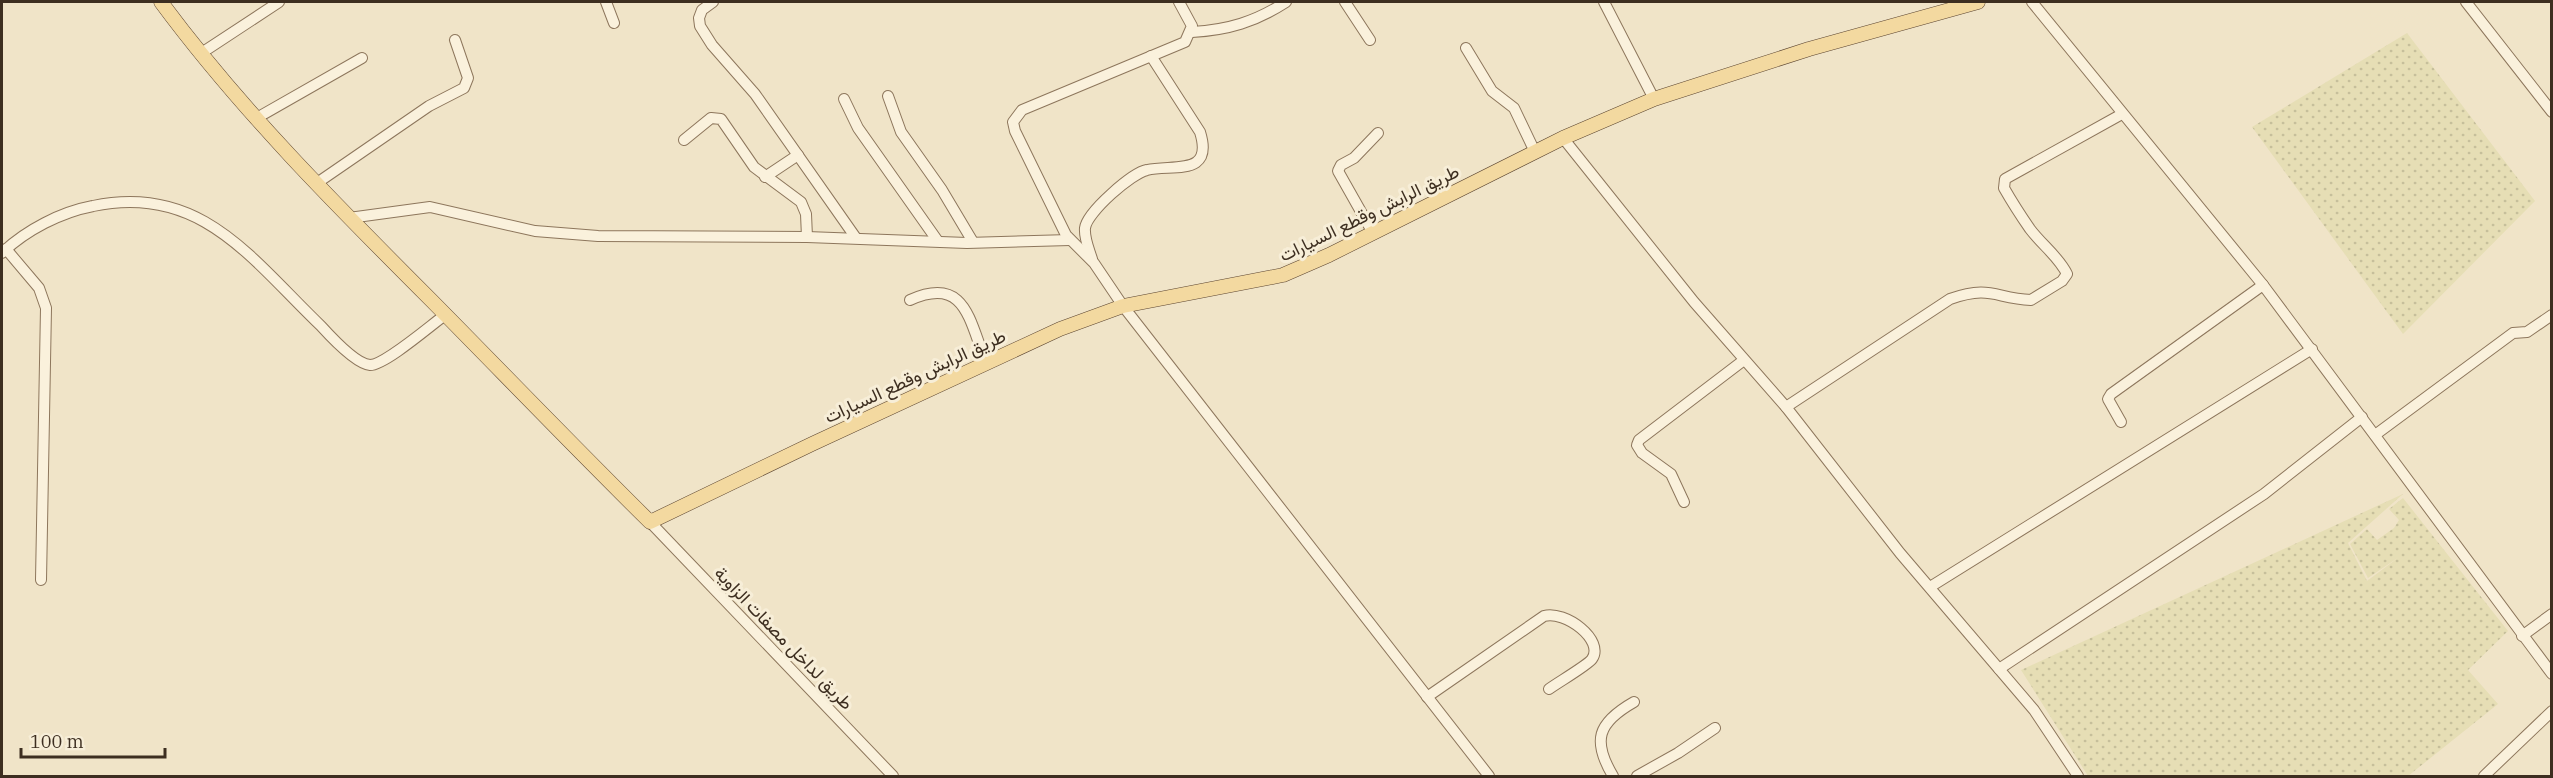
<svg xmlns="http://www.w3.org/2000/svg" width="2553" height="778" font-family="'IBM Plex Serif',Vazirmatn,serif">
<defs>
<pattern id="farmland-dots" width="8" height="8" patternUnits="userSpaceOnUse" patternTransform="scale(1.5)"><rect width="8" height="8" fill="#e6deb5"/><path d="M2 2h.1M6 6h.1" fill="none" stroke="#c6bf9b" stroke-width="1.8" stroke-linecap="round"/></pattern>
</defs>
<rect width="100%" height="100%" fill="#f0e4c8"/>
<!-- farmland -->
<g fill="url(#farmland-dots)">
<path d="M2407,33L2535,201L2403,334L2252,127Z"/>
<path d="M2403,494L2348,543L2367,581L2399,557L2368,578L2350,544L2367,529L2377,540L2394,528L2399,520L2389,509L2403,498L2508,631L2468,670L2498,704L2408,776H2088L2021,670Z"/>
</g>
<g fill="none" stroke-linecap="round" stroke-linejoin="round">
<defs>
<g id="minor">
<path d="M606,2L614,23"/>
<path d="M713,2L702,10L699,18L700,26L712,45L755,94L856,238"/>
<path d="M1179,2L1192,26L1185,42L1022,110L1013,122L1015,131L1066,235L1094,263L1123,306L1489,776"/>
<path d="M1345,2L1370,40"/>
<path d="M1604,2L1654,99"/>
<path d="M2032,2L2263,285L2552,674"/>
<path d="M2466,2L2552,112"/>
<path d="M1192,32C1228,30 1255,22 1286,2"/>
<path d="M1466,48L1492,91L1514,108L1535,152"/>
<path d="M200,54L279,2"/>
<path d="M888,96L901,132L942,190L973,242"/>
<path d="M844,99L858,128L937,240"/>
<path d="M255,119L362,58"/>
<path d="M1563,138L1694,302L1786,407L1900,553L2034,710L2078,776"/>
<path d="M684,140L711,118L721,119L754,167L801,202L806,214L807,237"/>
<path d="M765,177L798,155"/>
<path d="M317,183L429,106L464,88L468,78L455,40"/>
<path d="M349,218L430,207L535,231L598,236L807,237L967,243L1070,240"/>
<path d="M1373,233L1338,171L1341,165L1354,158L1378,133"/>
<path d="M6,249L39,288L46,308L41,580"/>
<path d="M2,253C26,230 61,212 93,206C201,183 252,260 321,326C331,337 356,364 370,365C385,365 431,325 445,315"/>
<path d="M1092,259C1089,249 1084,238 1085,228C1087,212 1132,173 1147,170C1173,164 1214,177 1200,132L1151,56"/>
<path d="M910,300C966,275 969,321 986,362"/>
<path d="M1786,407L1950,299C1991,285 1994,298 2031,300L2062,281L2067,274C2059,257 2042,245 2030,229C2021,216 2012,202 2004,188L2005,179L2122,114"/>
<path d="M2121,422L2108,399L2111,394L2263,285"/>
<path d="M2375,435L2513,333L2527,332L2552,315"/>
<path d="M1684,502L1671,474L1642,453L1637,445L1639,440L1744,360"/>
<path d="M650,522L893,776"/>
<path d="M1930,587L2312,349"/>
<path d="M2522,636L2552,614"/>
<path d="M1999,669L2264,494L2362,417"/>
<path d="M1427,697L1544,616C1565,610 1605,640 1592,659C1588,665 1557,683 1549,689"/>
<path d="M1613,776C1592,741 1597,723 1634,702"/>
<path d="M1637,776L1678,753L1715,728"/>
<path d="M2484,776L2552,711"/>
</g>
<path id="major" d="M161,2C241,110 336,205 431,300C504,374 576,449 650,522L812,444L1060,329L1123,306L1283,275L1329,255L1563,138L1654,99L1809,49L1978,2"/>
</defs>
<!-- minor casing -->
<use href="#minor" stroke="#8d765c" stroke-width="12"/>
<!-- major casing -->
<use href="#major" stroke="#5b4430" stroke-width="15"/>
<!-- minor -->
<use href="#minor" stroke="#faf1dc" stroke-width="10"/>
<!-- major -->
<use href="#major" stroke="#f3d9a0" stroke-width="14"/>
</g>
<g text-anchor="middle" dominant-baseline="central" stroke-width="6" stroke-linejoin="round" paint-order="stroke">
<!-- street labels -->
<g font-size="18" fill="#3d2e20" stroke="#f7eed8">
<text transform="translate(1369 213) rotate(-26)">طريق الرابش وقطع السيارات</text>
<text transform="translate(915 376) rotate(-25)">طريق الرابش وقطع السيارات</text>
<text transform="translate(784 638) rotate(46)">طريق لداخل مصفات الزاوية</text>
</g>
</g>
<!-- border -->
<rect width="2553" height="778" fill="none" stroke="#3d2e20" stroke-width="6"/>
<!-- scale -->
<path d="M21 748v9h144v-9" fill="none" stroke="#3d2e20" stroke-width="3"/>
<text x="30" y="748" font-size="18" fill="#3d2e20" stroke="#f7eed8" stroke-width="4.5" paint-order="stroke">100 m</text>
</svg>
